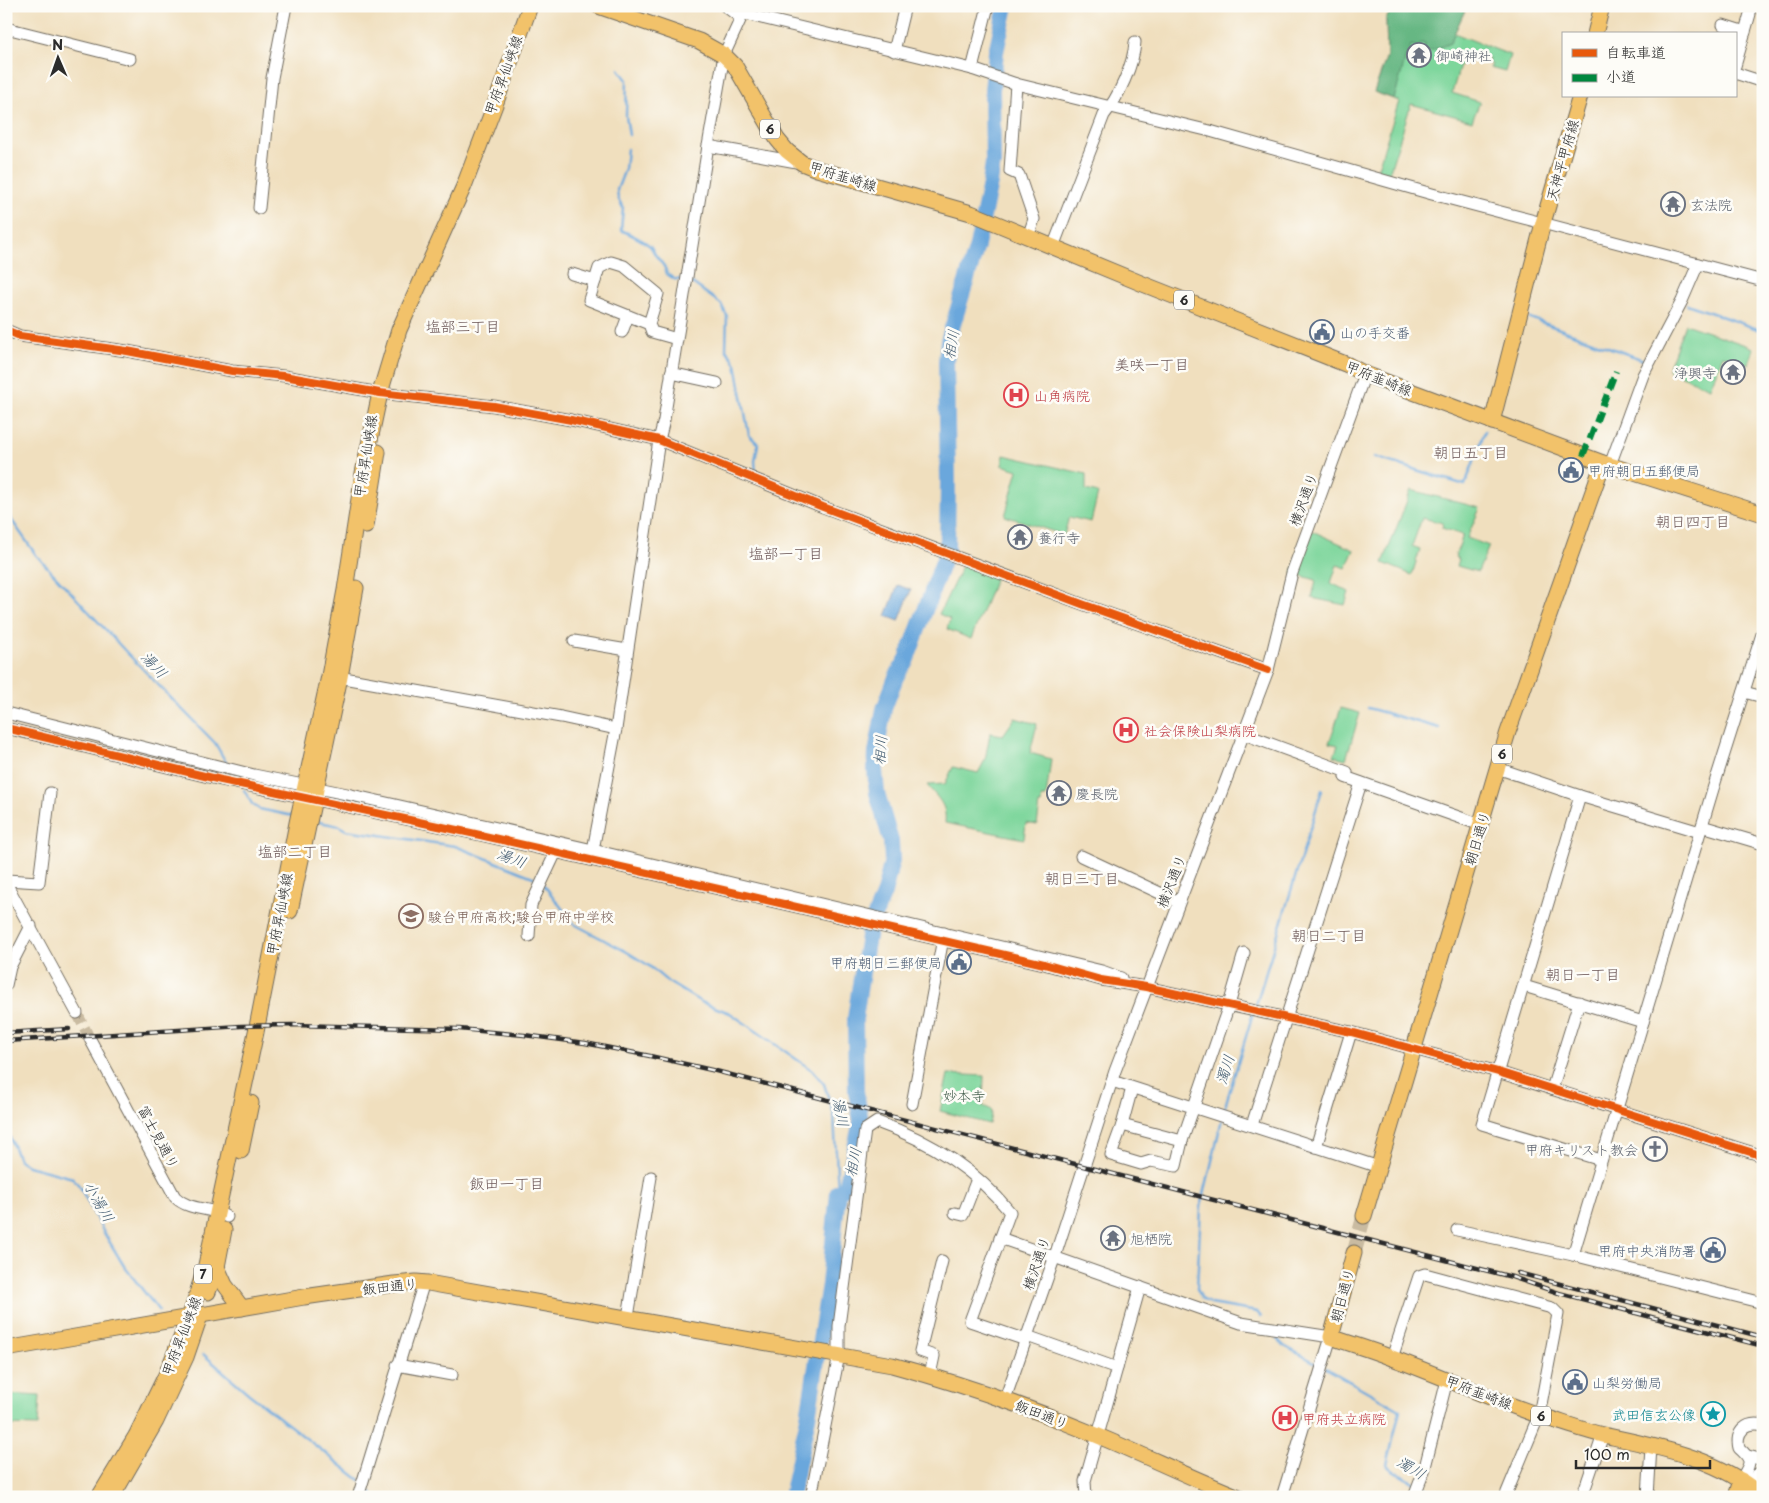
<svg xmlns="http://www.w3.org/2000/svg" width="1769" height="1503" font-family="'Playpen Sans','Klee One',sans-serif">
<rect width="100%" height="100%" fill="#fdfcf7"/>
<filter id="ink" filterUnits="userSpaceOnUse"><feTurbulence type="fractalNoise" baseFrequency=".02" numOctaves="2"/><feDisplacementMap in="SourceGraphic" scale="10" xChannelSelector="R" yChannelSelector="G"/><feConvolveMatrix kernelMatrix="1 2 1 2 8 2 1 2 1" color-interpolation-filters="sRGB"/></filter>
<filter id="wash" filterUnits="userSpaceOnUse"><feTurbulence type="fractalNoise" baseFrequency=".0096" numOctaves="4" result="noise"/><feDisplacementMap in="SourceGraphic" scale="20" xChannelSelector="R" yChannelSelector="G"/><feGaussianBlur stdDeviation="1.12" result="paint"/><feColorMatrix in="noise" values="0 0 0 0 0 0 0 0 0 0 0 0 0 0 0 0 0 1.4 0 .05"/><feComposite in="paint" operator="in"/></filter>
<g filter="url(#wash)">
<rect width="100%" height="100%" fill="#f0dfbe"/>
<!-- green -->
<g fill="#7dd69b" stroke="#548063">
<path d="M1394,6H1467L1454,33L1510,55L1505,72L1490,68L1492,64L1488,62L1489,58L1483,56L1482,58L1474,56L1472,62L1462,59L1452,93L1480,102L1472,121L1411,104L1387,180L1375,177L1399,101L1374,92L1387,56L1386,19Z"/>
<path d="M1685,324L1754,348L1749,364L1723,355L1710,388L1668,370Z"/>
<path d="M1004,455L1086,474V490L1098,493L1091,522L1069,517L1064,535L1005,516L1018,470L1002,465Z"/>
<path d="M1411,490L1480,508L1467,538L1489,546L1478,572L1457,566L1459,559L1455,557L1463,535L1442,528L1443,523L1422,518L1412,546L1420,549L1412,575L1383,563Z"/>
<path d="M1308,529L1354,550L1346,568L1337,565L1331,583L1349,592L1345,605L1312,598L1316,580L1292,573Z"/>
<path d="M965,560L998,572L971,639L947,629L950,619L939,614Z"/>
<path d="M1341,708L1360,713L1346,759L1334,756L1338,745L1329,743Z"/>
<path d="M1015,718L1037,724L1030,753L1051,759L1046,797H1042L1041,804H1039L1038,810L1039,811L1037,825L1026,823L1024,839L945,823C947,804 938,799 927,785L945,784L953,767L978,773L985,760L990,733L1003,735Z"/>
<path d="M948,1074L984,1076L983,1106L992,1110L989,1124L940,1111Z"/>
<path d="M6,1394L40,1396L38,1426L6,1425Z"/>
</g>
<!-- forest -->
<path fill="#66b783" stroke="#487157" d="M1394,6H1467L1450,43L1431,51L1424,49L1425,44L1421,43L1419,47L1411,45L1409,52L1407,53L1394,99L1374,92L1387,56L1386,19Z"/>
<!-- water -->
<path fill="#6aa7dc" stroke="#4a6984" d="M898,585L911,590L899,621L886,616Z"/>
<g fill="none" stroke-linecap="round" stroke-linejoin="round">
<!-- stream -->
<g stroke="#6aa7dc" stroke-width="2.5">
<path d="M619,69L627,80L626,116L629,135"/>
<path d="M627,149L625,169L617,190L618,198L623,208L621,230C630,234 643,240 650,246C653,249 654,254 657,257C662,264 665,265 667,274L674,279L682,280"/>
<path d="M691,282L721,304L727,316L726,349L736,364L749,435L758,444L755,461L756,475"/>
<path d="M1687,304L1763,331"/>
<path d="M1530,318L1646,361"/>
<path d="M1374,457L1465,485L1485,431"/>
<path d="M6,512L36,555L128,654L215,743L227,764"/>
<path d="M1368,708L1439,728"/>
<path d="M244,790L252,804L259,809L293,816"/>
<path d="M315,821L339,826L346,830L455,846L538,879"/>
<path d="M544,885L574,924L627,952L648,965L668,982L701,1002L730,1013L812,1070L824,1084L834,1115L838,1192"/>
<path d="M1255,1008L1322,790"/>
<path d="M1223,1113L1253,1013"/>
<path d="M1222,1119L1201,1207L1197,1289L1202,1299L1211,1304L1257,1312L1261,1317"/>
<path d="M6,1128L19,1160L28,1166L73,1178L80,1187L103,1231L124,1266L159,1311"/>
<path d="M1277,1339L1284,1346L1318,1364"/>
<path d="M203,1354L249,1394L360,1480"/>
<path d="M1326,1368L1400,1410L1387,1465L1391,1469L1415,1483"/>
<path d="M365,1486L374,1497"/>
<path d="M1422,1486L1441,1497"/>
</g>
<!-- river -->
<path stroke="#6aa7dc" stroke-width="16" d="M791,1497L808,1417L829,1284L838,1192L846,1187L861,1121L856,1091L855,1019L859,991L869,930L884,893L892,860L891,841L877,793L875,770L876,753L884,709L896,677L907,659L947,551L948,480L946,362L948,341L977,246L990,183L993,163L992,90L996,52L1006,6"/>
</g>
</g>
<g filter="url(#ink)">
<g fill="none" stroke-linecap="round" stroke-linejoin="round">
<!-- minor-tunnel -->
<path stroke="#c9bba1" stroke-width="11" stroke-dasharray="11 5.5" stroke-linecap="butt" d="M77,1013L90,1039"/>
<!-- major-tunnel -->
<path stroke="#c9bba1" stroke-width="15" stroke-dasharray="15 8" stroke-linecap="butt" d="M1354,1253L1364,1216"/>
<defs>
<g id="minor">
<path d="M725,6L741,18"/>
<path d="M745,14L972,69L1016,84L1210,131L1432,194L1763,281"/>
<path d="M1723,25L1745,32"/>
<path d="M6,28L130,59"/>
<path d="M894,51L905,6"/>
<path d="M1735,66L1750,14"/>
<path d="M972,69L988,6"/>
<path d="M1735,73L1763,82"/>
<path d="M1016,84L1010,171L1019,175L1034,219L1028,237"/>
<path d="M708,146L802,163"/>
<path d="M259,208L272,78L286,6"/>
<path d="M1053,247L1104,115C1118,98 1134,64 1135,42"/>
<path d="M572,274L595,281"/>
<path d="M649,324L658,294L624,266L611,262L599,268L589,300L649,324L652,332L677,339"/>
<path d="M6,330L20,336L127,351L232,371L284,376L380,393L494,406L571,420L659,440L823,507L1082,604L1268,670"/>
<path d="M622,332L628,316"/>
<path d="M671,373L717,383"/>
<path d="M1610,465L1643,375L1682,301L1698,264"/>
<path d="M574,641L627,650"/>
<path d="M333,676L561,717L616,729"/>
<path d="M1744,692L1763,697"/>
<path d="M6,713L254,775L347,794L593,850L1102,971L1121,978"/>
<path d="M6,728L221,780L471,833L723,890L1044,964L1101,980L1146,987L1351,1032L1498,1072L1763,1156"/>
<path d="M1244,734L1347,772L1345,777L1481,825"/>
<path d="M1497,768L1580,796L1700,832"/>
<path d="M1580,796L1482,1124L1601,1160"/>
<path d="M1702,826L1763,844"/>
<path d="M593,850L616,729L659,440L664,420L708,146L724,55L741,18L745,14L747,6"/>
<path d="M1081,856L1179,902"/>
<path d="M6,880L39,882L50,793"/>
<path d="M6,883L77,1013"/>
<path d="M529,936L531,905L556,852"/>
<path d="M6,985L10,967L31,926"/>
<path d="M1524,986L1643,1022"/>
<path d="M90,1039L175,1197C190,1212 211,1206 227,1217"/>
<path d="M1112,1081L1379,1167"/>
<path d="M1132,1088L1122,1125L1182,1141"/>
<path d="M1552,1089L1579,1002"/>
<path d="M912,1104L944,933"/>
<path d="M1122,1125L1111,1155L1141,1164L1151,1161L1176,1166L1182,1141L1229,1005L1244,953"/>
<path d="M1252,1125L1361,783"/>
<path d="M1316,1147L1351,1032"/>
<path d="M955,1213L963,1215L977,1179"/>
<path d="M1457,1230L1573,1255L1763,1303"/>
<path d="M1000,1238L1241,1323L1331,1337L1282,1497"/>
<path d="M1573,1255L1713,789L1763,631"/>
<path d="M628,1317L651,1177"/>
<path d="M1027,1336L1117,1368"/>
<path d="M1392,1358L1419,1276L1425,1274L1552,1308L1558,1314L1539,1415L1505,1497"/>
<path d="M397,1365L452,1375"/>
<path d="M930,1375L934,1356L920,1351L942,1261"/>
<path d="M1005,1399L1055,1256L1115,1071L1268,670L1292,573L1365,374"/>
<path d="M1748,1456L1763,1460"/>
<path d="M1763,1470L1754,1477L1752,1488L1763,1496"/>
<path d="M1741,1480C1749,1464 1755,1462 1739,1448C1735,1432 1746,1421 1763,1425"/>
<path d="M358,1497L424,1282"/>
<path d="M811,1497L839,1355V1326L865,1130L877,1122C928,1140 975,1169 1010,1212L970,1321L1026,1340"/>
<path d="M1086,1497L1085,1481L1140,1287"/>
<path d="M1414,1497L1424,1471L1447,1380"/>
<path d="M1582,1497L1603,1435"/>
<path d="M1648,1497L1651,1446"/>
</g>
<g id="major">
<path d="M598,6L699,41L724,55L735,66L777,139L787,151L802,163L817,169L971,213L1143,284L1348,365L1365,374L1603,463L1763,514"/>
<path d="M1595,34L1602,6"/>
<path d="M1492,422L1543,223L1580,96"/>
<path d="M366,526L378,452"/>
<path d="M290,911L340,677L356,588"/>
<path d="M241,1151L251,1103"/>
<path d="M1364,1216L1508,732L1603,463"/>
<path d="M1354,1253L1331,1337C1351,1344 1372,1350 1392,1358C1442,1376 1490,1399 1541,1416C1561,1422 1582,1430 1603,1435C1654,1446 1709,1456 1752,1488V1497"/>
<path d="M217,1267L225,1285L242,1308"/>
<path d="M208,1292L217,1267L224,1230"/>
<path d="M6,1349L304,1297L394,1284L416,1282L428,1283L892,1365C962,1384 1029,1407 1096,1435C1144,1455 1191,1478 1239,1497"/>
<path d="M99,1497L136,1436L166,1375L190,1316L206,1265L256,1032L297,823L329,676L345,590L363,473L380,393L399,330L464,186L496,102L530,6"/>
<path d="M112,1497L156,1421L186,1357L200,1316"/>
<path d="M1736,1497L1741,1480"/>
</g>
</defs>
<!-- minor casing -->
<use href="#minor" stroke="#706a5e" stroke-width="13"/>
<!-- major casing -->
<use href="#major" stroke="#706a5e" stroke-width="17"/>
<!-- minor -->
<use href="#minor" stroke="#fff" stroke-width="11"/>
<!-- major -->
<use href="#major" stroke="#f2c26a" stroke-width="15"/>
<defs>
<g id="rail">
<path d="M6,1033L69,1029"/>
<path d="M6,1041L241,1026L292,1025L459,1029L524,1035L585,1043L650,1056L716,1071L1465,1265L1512,1277L1559,1293L1763,1346"/>
<path d="M1518,1273L1763,1337"/>
</g>
</defs>
<!-- rail casing -->
<use href="#rail" stroke="#2b2b2b" stroke-width="4.5"/>
<!-- rail -->
<use href="#rail" stroke="#fdfcf7" stroke-width="2.5" stroke-dasharray="8" stroke-linecap="butt"/>
<!-- quiet -->
<path stroke="#00873e" stroke-width="6" stroke-dasharray="12 6" stroke-linecap="butt" d="M1583,456L1616,371"/>
<defs>
<g id="cycleway">
<path d="M6,330L20,336L127,351L232,371L284,376L380,393L494,406L571,420L659,440L823,507L1082,604L1268,670"/>
<path d="M6,728L221,780L471,833L723,890L1044,964L1101,980L1146,987L1351,1032L1498,1072L1763,1156"/>
</g>
</defs>
<!-- cycleway casing -->
<use href="#cycleway" stroke="#fdfcf7" stroke-width="11"/>
<!-- cycleway -->
<use href="#cycleway" stroke="#e8590c" stroke-width="8"/>
</g>
</g>
<!-- icons -->
<defs>
<symbol id="temple-ring" viewBox="-11 -11 22 22"><circle r="9.5" fill="#fdfcf7" stroke="#6b7280" stroke-width="1.5"/><path d="M0-6L5-2H3V0L6.5 2.5H4V6H1.5V3h-3V6H-4V2.5H-6.5L-3 0V-2H-5Z" fill="#6b7280"/></symbol>
<symbol id="civic-ring" viewBox="-11 -11 22 22"><circle r="9.5" fill="#fdfcf7" stroke="#5c6f8a" stroke-width="1.5"/><path d="M-.6-6.5H3V-4.5H.6V-3L4-1V1h2V6H-6V1h2V-1L-.6-3ZM-1.2 2.5V6h2.4V2.5Z" fill="#5c6f8a"/></symbol>
<symbol id="hospital-ring" viewBox="-11 -11 22 22"><circle r="9.5" fill="#fdfcf7" stroke="#e0444e" stroke-width="1.5"/><path d="M-5-5h3v3.5h4V-5h3V5h-3V1.5h-4V5h-3Z" fill="#e0444e"/></symbol>
<symbol id="school-ring" viewBox="-11 -11 22 22"><circle r="9.5" fill="#fdfcf7" stroke="#8d6e63" stroke-width="1.5"/><path d="M0-5L7-2L0 1L-7-2ZM-4 1L0 2.5L4 1V4Q0 6-4 4Z" fill="#8d6e63"/></symbol>
<symbol id="church-ring" viewBox="-11 -11 22 22"><circle r="9.5" fill="#fdfcf7" stroke="#6b7280" stroke-width="1.5"/><path d="M-1.2-6h2.4v3.5h3.3v2.4h-3.3V6h-2.4V-.1h-3.3v-2.4h3.3Z" fill="#6b7280"/></symbol>
<symbol id="sight-ring" viewBox="-11 -11 22 22"><circle r="9.5" fill="#fdfcf7" stroke="#0f9aa8" stroke-width="1.5"/><path d="M0-6L1.8-2.2L6-1.7L2.9 1.2L3.7 5.4L0 3.3L-3.7 5.4L-2.9 1.2L-6-1.7L-1.8-2.2Z" fill="#0f9aa8"/></symbol>
</defs>
<g fill-rule="evenodd">
<use href="#temple-ring" x="1405" y="41" width="28" height="28"/>
<use href="#temple-ring" x="1659" y="190" width="28" height="28"/>
<use href="#civic-ring" x="1308" y="318" width="28" height="28"/>
<use href="#temple-ring" x="1719" y="358" width="28" height="28"/>
<use href="#hospital-ring" x="1002" y="381" width="28" height="28"/>
<use href="#civic-ring" x="1557" y="456" width="28" height="28"/>
<use href="#temple-ring" x="1006" y="523" width="28" height="28"/>
<use href="#hospital-ring" x="1112" y="716" width="28" height="28"/>
<use href="#temple-ring" x="1045" y="779" width="28" height="28"/>
<use href="#school-ring" x="397" y="902" width="28" height="28"/>
<use href="#civic-ring" x="945" y="948" width="28" height="28"/>
<use href="#church-ring" x="1641" y="1135" width="28" height="28"/>
<use href="#temple-ring" x="1099" y="1224" width="28" height="28"/>
<use href="#civic-ring" x="1699" y="1236" width="28" height="28"/>
<use href="#civic-ring" x="1561" y="1368" width="28" height="28"/>
<use href="#sight-ring" x="1699" y="1400" width="28" height="28"/>
<use href="#hospital-ring" x="1271" y="1404" width="28" height="28"/>
</g>
<g text-anchor="middle" dominant-baseline="central" stroke-width="5" stroke-linejoin="round" paint-order="stroke">
<!-- shield labels -->
<g fill="#fdfcf7" stroke="#6a6a68" stroke-width="1">
<rect x="760" y="119.5" width="20" height="19" rx="4"/>
<rect x="1174" y="290.5" width="20" height="19" rx="4"/>
<rect x="1492" y="744.5" width="20" height="19" rx="4"/>
<rect x="194" y="1264.5" width="18" height="19" rx="4"/>
<rect x="1531" y="1406.5" width="20" height="19" rx="4"/>
</g>
<g font-size="12" font-weight="bold" fill="#2b2b2b">
<text x="770" y="129">6</text>
<text x="1184" y="300">6</text>
<text x="1502" y="754">6</text>
<text x="203" y="1274">7</text>
<text x="1541" y="1416">6</text>
</g>
<!-- worship labels -->
<g font-size="14" fill="#5b616d" stroke="#fdfcf7" text-anchor="start">
<text x="1436" y="55">御崎神社</text>
<text x="1690" y="204">玄法院</text>
<text x="1716" y="372" text-anchor="end">浄興寺</text>
<text x="1038" y="537">養行寺</text>
<text x="1076" y="793">慶長院</text>
<text x="1638" y="1149" text-anchor="end">甲府キリスト教会</text>
<text x="1130" y="1238">旭栖院</text>
</g>
<!-- street labels -->
<g font-size="14" fill="#2b2b2b" stroke="#fdfcf7">
<text transform="translate(503 75) rotate(-70)">甲府昇仙峡線</text>
<text transform="translate(1562 160) rotate(-74)">天神平甲府線</text>
<text transform="translate(843 176) rotate(17)">甲府韮崎線</text>
<text transform="translate(1379 378) rotate(22)">甲府韮崎線</text>
<text transform="translate(365 456) rotate(-81)">甲府昇仙峡線</text>
<text transform="translate(1303 499) rotate(-70)">横沢通り</text>
<text transform="translate(1477 838) rotate(-73)">朝日通り</text>
<text transform="translate(1171 881) rotate(-69)">横沢通り</text>
<text transform="translate(279 914) rotate(-79)">甲府昇仙峡線</text>
<text transform="translate(159 1137) rotate(62)">富士見通り</text>
<text transform="translate(1036 1263) rotate(-71)">横沢通り</text>
<text transform="translate(390 1286) rotate(-6)">飯田通り</text>
<text transform="translate(1342 1295) rotate(-75)">朝日通り</text>
<text transform="translate(181 1336) rotate(-69)">甲府昇仙峡線</text>
<text transform="translate(1479 1392) rotate(21)">甲府韮崎線</text>
<text transform="translate(1042 1414) rotate(21)">飯田通り</text>
</g>
<!-- service labels -->
<g font-size="14" fill="#4e5e75" stroke="#fdfcf7" text-anchor="start">
<text x="1340" y="332">山の手交番</text>
<text x="1588" y="470">甲府朝日五郵便局</text>
<text x="942" y="962" text-anchor="end">甲府朝日三郵便局</text>
<text x="1696" y="1250" text-anchor="end">甲府中央消防署</text>
<text x="1592" y="1382">山梨労働局</text>
</g>
<!-- health labels -->
<g font-size="14" fill="#be3a42" stroke="#fdfcf7" text-anchor="start">
<text x="1034" y="395">山角病院</text>
<text x="1144" y="730">社会保険山梨病院</text>
<text x="1302" y="1418">甲府共立病院</text>
</g>
<!-- education labels -->
<g font-size="14" fill="#785e54" stroke="#fdfcf7" text-anchor="start">
<text x="428" y="916">駿台甲府高校;駿台甲府中学校</text>
</g>
<!-- park labels -->
<g font-size="14" fill="#445e4d" stroke="#fdfcf7">
<text x="964" y="1095">妙本寺</text>
</g>
<!-- culture labels -->
<g font-size="14" fill="#0d838f" stroke="#fdfcf7" text-anchor="end">
<text x="1696" y="1414">武田信玄公像</text>
</g>
<!-- neighbourhood labels -->
<g font-size="15" fill="#6d5858" stroke="#fdfcf7">
<text x="463" y="325">塩部三丁目</text>
<text x="1152" y="363">美咲一丁目</text>
<text x="1471" y="451">朝日五丁目</text>
<text x="1693" y="520">朝日四丁目</text>
<text x="786" y="552">塩部一丁目</text>
<text x="295" y="850">塩部二丁目</text>
<text x="1082" y="877">朝日三丁目</text>
<text x="1329" y="934">朝日二丁目</text>
<text x="1583" y="973">朝日一丁目</text>
<text x="507" y="1182">飯田一丁目</text>
</g>
<!-- water labels -->
<g font-size="15" font-style="italic" fill="#445d72" stroke="#fdfcf7">
<text transform="translate(950 344) rotate(-80)">相川</text>
<text transform="translate(155 664) rotate(47)">湯川</text>
<text transform="translate(879 750) rotate(-85)">相川</text>
<text transform="translate(512 857) rotate(21)">湯川</text>
<text transform="translate(1224 1069) rotate(-73)">濁川</text>
<text transform="translate(842 1112) rotate(79)">湯川</text>
<text transform="translate(852 1162) rotate(-78)">相川</text>
<text transform="translate(100 1201) rotate(60)">小湯川</text>
<text transform="translate(1412 1467) rotate(31)">濁川</text>
</g>
</g>
<!-- margin -->
<rect width="1769" height="1503" fill="none" stroke="#fdfcf7" stroke-width="25"/>
<!-- legend -->
<rect x="1562" y="32" width="175" height="65" fill="#fdfcf7" stroke="#a9a8a5"/>
<rect x="1572" y="49" width="25" height="8" fill="#e8590c" stroke="#a9a8a5"/>
<text x="1606" y="58" font-size="15" fill="#2b2b2b">自転車道</text>
<rect x="1572" y="74" width="25" height="8" fill="#00873e" stroke="#a9a8a5"/>
<text x="1606" y="82" font-size="15" fill="#2b2b2b">小道</text>
<!-- north arrow -->
<g transform="translate(58 58) rotate(358)" stroke="#fdfcf7" stroke-width="4" paint-order="stroke">
<path d="M0-4L9 19L0 12L-9 19Z" fill="#2b2b2b"/>
<text y="-8" font-size="14" font-weight="bold" text-anchor="middle" fill="#2b2b2b">N</text>
</g>
<!-- scale -->
<path d="M1576 1460v8h134v-8" fill="none" stroke="#2b2b2b" stroke-width="2.5"/>
<text x="1584" y="1460" font-size="15" fill="#2b2b2b" stroke="#fdfcf7" stroke-width="4" paint-order="stroke">100 m</text>
</svg>
